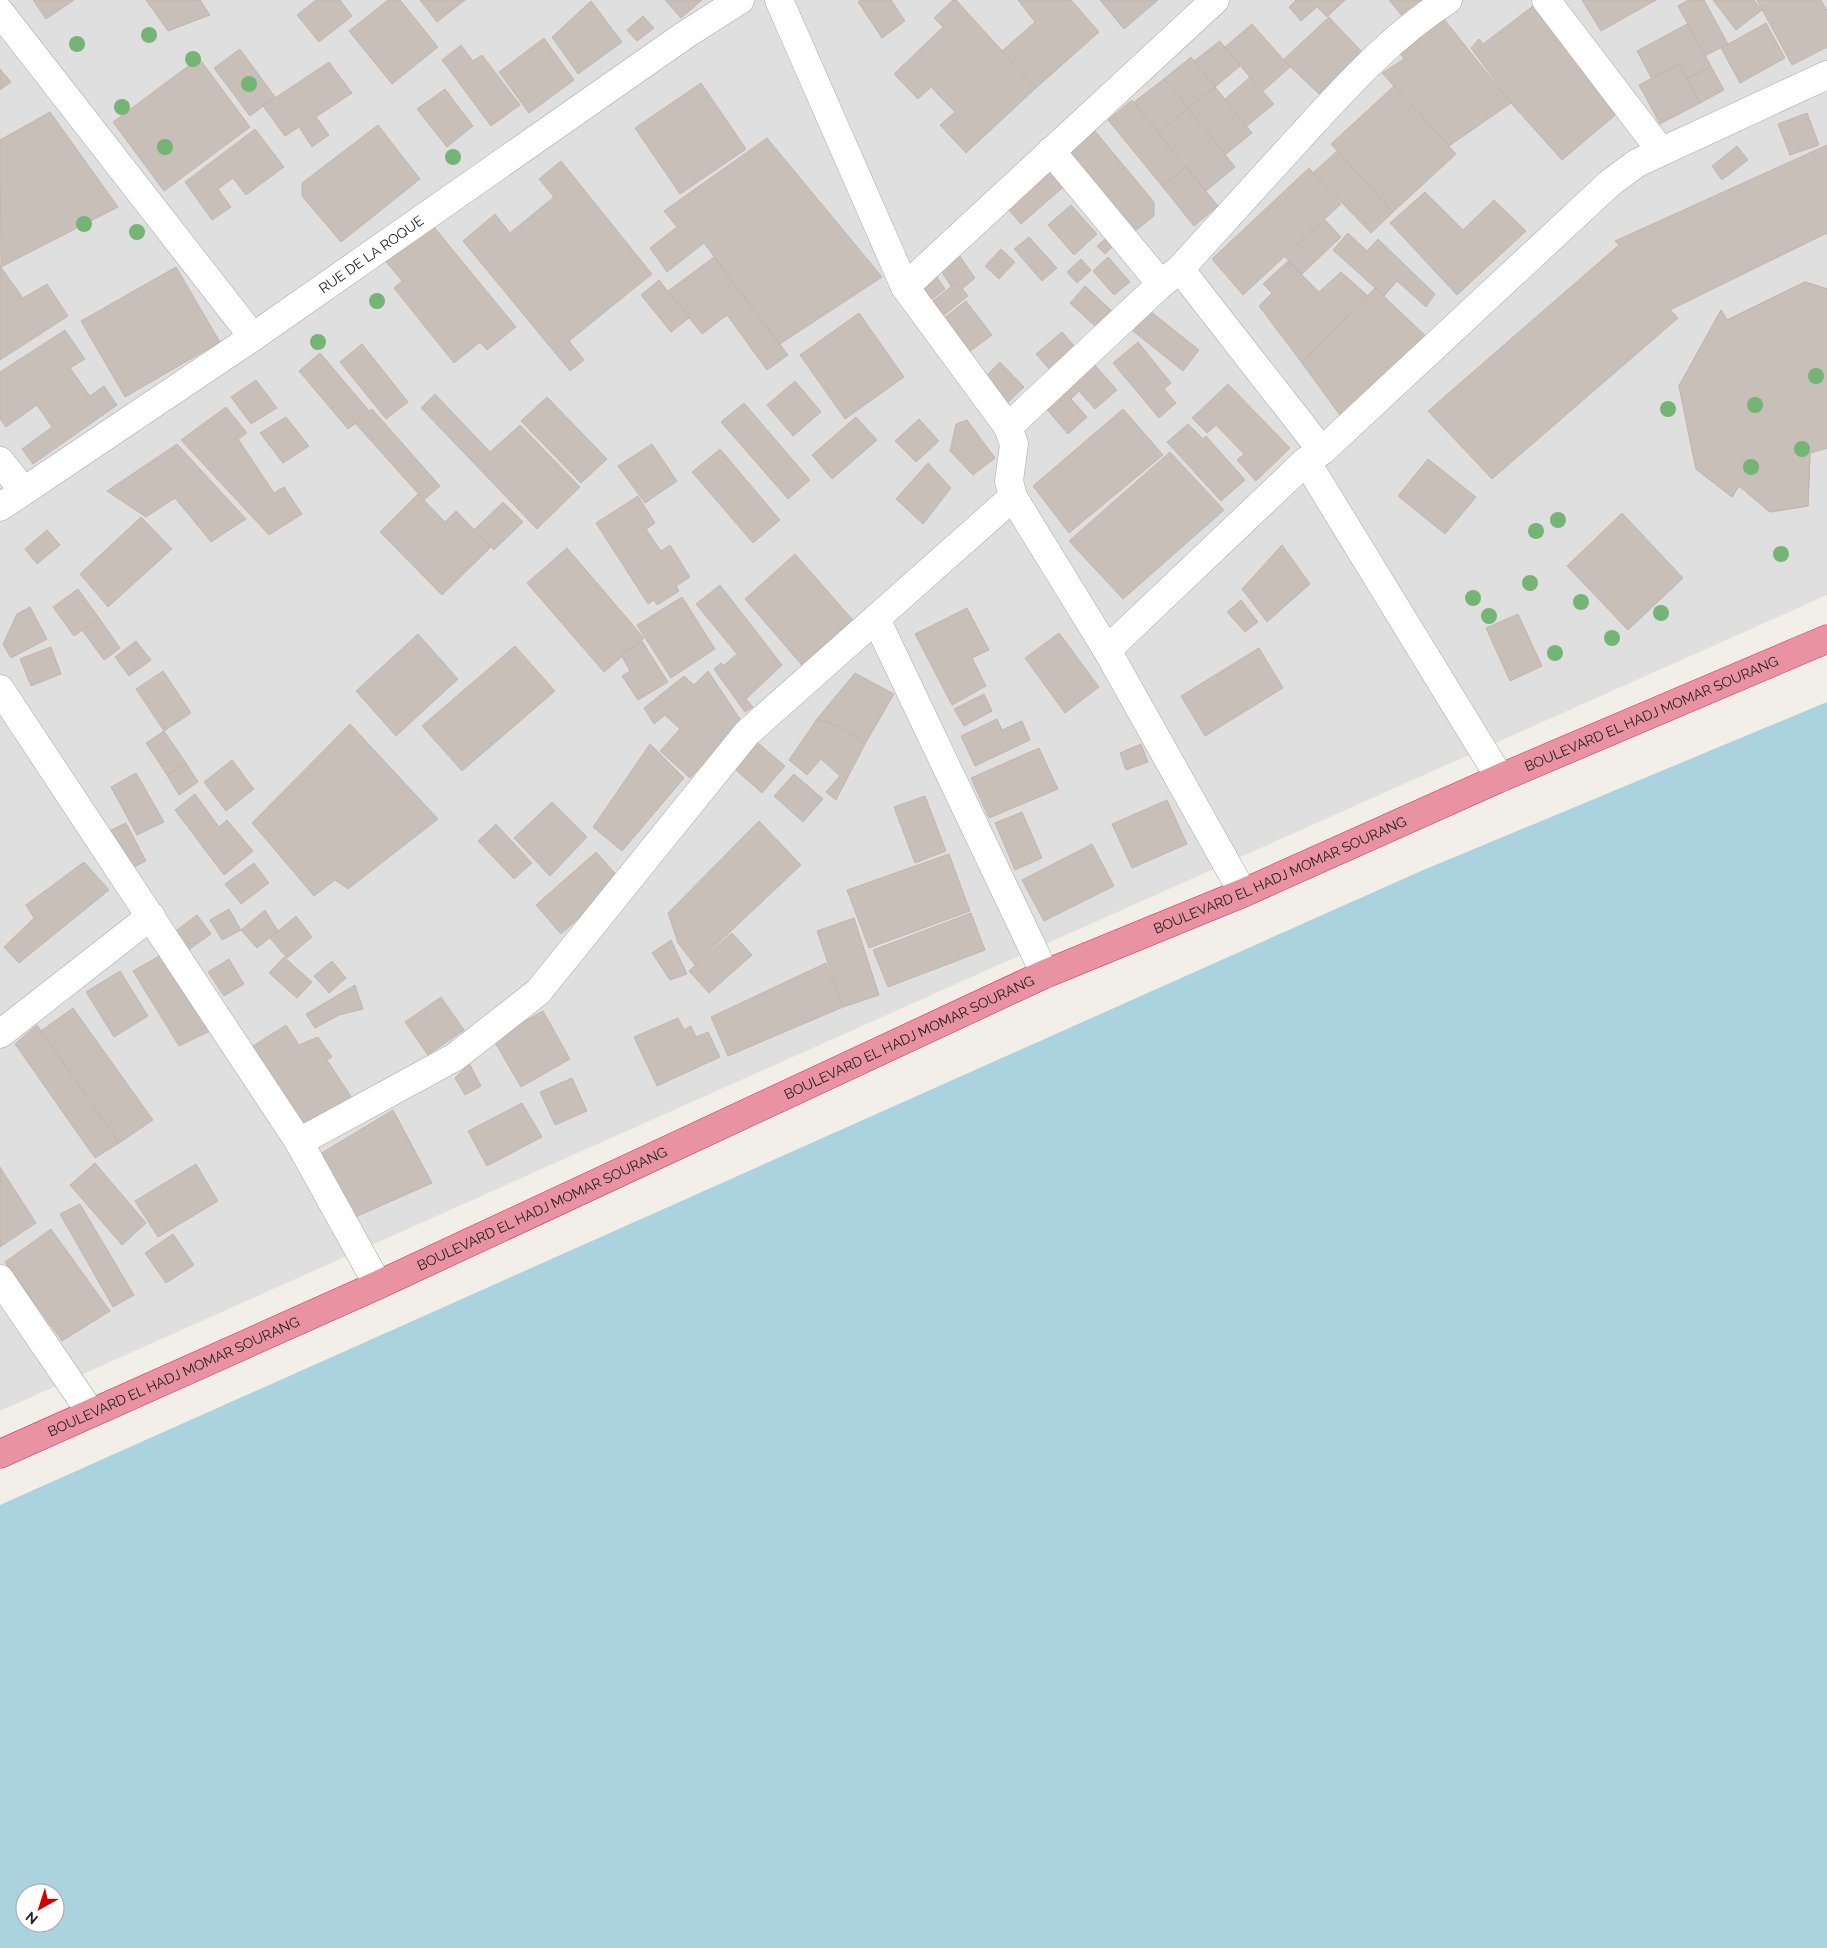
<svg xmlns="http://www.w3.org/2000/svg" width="1827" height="1948" font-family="Raleway,sans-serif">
<rect width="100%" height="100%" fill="#f2efe9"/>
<!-- residential -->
<path fill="#e0dfdf" d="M0,0H1827V595L0,1411Z"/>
<!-- water -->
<path fill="#aad3df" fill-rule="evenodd" d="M1827,702V1948H0V1505L1421,871ZM25,1893H55V1923H25Z"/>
<!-- building -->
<g fill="#c7bfb8" stroke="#c4b6ab">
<path d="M33,0H74L46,19Z"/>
<path d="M146,0H200L210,15L168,31Z"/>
<path d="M316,0H340L352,16L319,42L297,15Z"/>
<path d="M388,0H400L438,47L392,84L349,31Z"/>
<path d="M420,0H465L437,22Z"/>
<path d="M665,0H702L681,18Z"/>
<path d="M861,0H891L905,21L882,38L858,2Z"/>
<path d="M953,0H956L1036,88L966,153L940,125L955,112L931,87L918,99L894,74L943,27L934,18Z"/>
<path d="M1018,0H1071L1099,32L1036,88L1002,51L1035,22Z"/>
<path d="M1100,0H1158L1124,29Z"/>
<path d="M1296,0H1345L1327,17L1317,7L1301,21L1289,7Z"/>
<path d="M1389,0H1425L1404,18Z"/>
<path d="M1582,0H1656L1601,31Z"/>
<path d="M1688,0H1704L1728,44L1705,56L1678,6Z"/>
<path d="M1713,0H1754L1762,10L1736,30Z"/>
<path d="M1757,0H1821L1827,11V47L1792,65Z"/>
<path d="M591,1L622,42L578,74L552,37Z"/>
<path d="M1533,6L1620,111L1562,160L1511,103L1471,48L1479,39L1483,44Z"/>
<path d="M643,16L654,28L637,41L627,30Z"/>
<path d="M1329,17L1365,55L1319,94L1283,60Z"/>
<path d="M1443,18L1511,103L1449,146L1382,73L1404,59L1397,49Z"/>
<path d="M1766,23L1785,58L1740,83L1721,48Z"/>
<path d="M1252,24L1290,67L1262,92L1225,47Z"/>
<path d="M1687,24L1711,66L1687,79L1679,64L1652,79L1637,51Z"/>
<path d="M544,38L574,80L529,113L499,72Z"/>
<path d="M1220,41L1240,66L1215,87L1194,61Z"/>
<path d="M461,45L473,61L482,55L520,105L491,126L442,60Z"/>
<path d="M240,49L275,97L250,116L214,68Z"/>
<path d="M1191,57L1215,87L1188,108L1164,79Z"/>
<path d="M199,58L250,127L164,191L113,122Z"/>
<path d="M329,62L352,93L316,117L329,135L312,147L299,127L285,136L263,106Z"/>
<path d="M1679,64L1700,103L1660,124L1639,85Z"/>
<path d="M1711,66L1724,90L1700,103L1687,79Z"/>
<path d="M0,69L11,82L0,90Z"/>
<path d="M1250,77L1274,104L1247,126L1225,99Z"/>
<path d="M1164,79L1188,108L1158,133L1134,102Z"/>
<path d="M701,83L746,149L680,194L635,128Z"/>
<path d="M1394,86L1456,154L1393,212L1331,144Z"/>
<path d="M1215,87L1252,133L1225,155L1188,108Z"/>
<path d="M445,89L473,126L447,147L417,109Z"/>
<path d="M1132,100L1186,167L1162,186L1108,120Z"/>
<path d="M1188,108L1235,167L1206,191L1158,133Z"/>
<path d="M50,112L118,207L1,267L0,140Z"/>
<path d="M1807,113L1819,145L1790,155L1778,124Z"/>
<path d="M378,125L420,179L341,242L302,196V183Z"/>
<path d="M255,129L284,167L246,195L233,178L218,189L231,207L212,220L185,182Z"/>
<path d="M1095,131L1154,202V216L1135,231L1069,152Z"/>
<path d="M767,138L882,277L780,344L704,243L667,272L650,248L677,227L664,211Z"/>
<path d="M1827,145V233L1670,310L1678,318L1492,479L1428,411L1619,245L1615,241Z"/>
<path d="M1737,146L1748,160L1722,180L1712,166Z"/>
<path d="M1337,151L1393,212L1371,233L1313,173Z"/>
<path d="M1050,159L1069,182L1021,224L1001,201Z"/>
<path d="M561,161L652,274L569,341L584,360L570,371L463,241L495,214L510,233L554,197L539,179Z"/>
<path d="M1186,167L1218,206L1194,226L1162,186Z"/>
<path d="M1309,168L1341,204L1243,295L1212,259Z"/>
<path d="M1425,192L1463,230L1494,200L1526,231L1457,295L1390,223Z"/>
<path d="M1071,205L1097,234L1074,255L1048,225Z"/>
<path d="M1325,220L1341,237L1302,274L1285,257Z"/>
<path d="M429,221L516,327L487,350L480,342L454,363L394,288L402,281L383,258Z"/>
<path d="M1348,233L1367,251L1378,239L1435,294L1426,307L1397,281L1384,296L1333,250Z"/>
<path d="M1029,237L1057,268L1042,281L1014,249Z"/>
<path d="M1105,239L1113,246L1105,254L1097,246Z"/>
<path d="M1001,249L1015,262L999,279L985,266Z"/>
<path d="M959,255L975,278L956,294L940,269Z"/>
<path d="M714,257L788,355L767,370L727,315L702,334L668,291Z"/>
<path d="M1108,257L1130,282L1114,295L1093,271Z"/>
<path d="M1081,259L1091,270L1077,283L1067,272Z"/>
<path d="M1288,261L1319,292L1341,272L1367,295L1302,363L1259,306L1272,293L1263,284Z"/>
<path d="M0,266L23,298L47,284L68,316L0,360Z"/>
<path d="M176,267L220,342L125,397L81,321Z"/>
<path d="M930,267L945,289L932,299L915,277Z"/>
<path d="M659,280L689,318L671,332L641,295Z"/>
<path d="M957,282L968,296L944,315L933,301Z"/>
<path d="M1805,282L1827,289V370L1819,365L1803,362L1789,365L1776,374L1769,387L1766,402L1769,416L1778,429L1791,437L1806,440L1821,437L1827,432V448L1810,453L1808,506L1770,512L1739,486L1732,497L1696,469L1679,386L1721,310L1727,320Z"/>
<path d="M1805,282L1827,289V448L1810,453L1808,506L1770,512L1739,486L1732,497L1696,469L1679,386L1721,310L1727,320Z"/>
<path d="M1085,286L1112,311L1097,328L1070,303Z"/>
<path d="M1375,288L1430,340L1342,418L1302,363Z"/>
<path d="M966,301L992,335L969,352L943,319Z"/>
<path d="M1150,311L1199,350L1183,371L1133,331Z"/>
<path d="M859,313L904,377L845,419L800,355Z"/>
<path d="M65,330L85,359L70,368L90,396L104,386L117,405L33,464L22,449L52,427L37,405L6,427L0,419V372Z"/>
<path d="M1062,332L1076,348L1051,371L1036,354Z"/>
<path d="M1138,342L1171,383L1164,389L1176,403L1159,418L1113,363Z"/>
<path d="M362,344L408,402L386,419L340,362Z"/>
<path d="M320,353L370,412L348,429L299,371Z"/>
<path d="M1000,362L1024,387L1002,408L978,384Z"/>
<path d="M1093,363L1117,390L1095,409L1079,391L1071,399L1087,417L1068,434L1044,406Z"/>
<path d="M256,380L277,408L251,424L231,397Z"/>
<path d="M795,381L821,412L793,436L767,405Z"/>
<path d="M1228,384L1290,448L1256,481L1237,460L1244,454L1216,425L1207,433L1192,418Z"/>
<path d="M435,394L490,452L520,425L580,487L537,529L421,408Z"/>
<path d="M547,397L607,459L581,483L521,421Z"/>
<path d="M744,403L810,480L788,499L721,422Z"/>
<path d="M226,407L247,433L238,439L274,493L284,487L302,514L269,535L181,440Z"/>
<path d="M372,409L440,486L424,500L355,423Z"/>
<path d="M1123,409L1163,455L1069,533L1033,486Z"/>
<path d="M286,417L309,446L283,463L260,433Z"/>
<path d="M856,417L877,440L832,479L812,455Z"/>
<path d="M919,419L939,441L916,462L895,441Z"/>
<path d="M967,420L995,458L973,475L950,451L956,424Z"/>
<path d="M1188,424L1203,439L1206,436L1245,480L1221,501L1167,442Z"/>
<path d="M177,444L246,519L211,542L175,498L146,517L107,491Z"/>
<path d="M652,444L677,481L645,503L618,466Z"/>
<path d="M720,449L780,520L753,543L692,472Z"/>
<path d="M1170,452L1224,510L1123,599L1069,541Z"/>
<path d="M1428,459L1476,497L1445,534L1398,496Z"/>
<path d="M928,463L951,488L923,524L896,499Z"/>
<path d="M418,494L445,522L456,511L491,547L442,595L380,532Z"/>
<path d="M638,496L655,523L646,529L661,551L670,545L690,577L676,586L679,591L657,605L654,600L648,604L596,523Z"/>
<path d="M503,502L523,522L494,550L474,530Z"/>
<path d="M1622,513L1683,578L1628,630L1567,566Z"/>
<path d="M141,517L172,549L108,607L80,574Z"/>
<path d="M47,530L60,545L37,564L25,549Z"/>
<path d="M1282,545L1310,584L1267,622L1242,589Z"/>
<path d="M567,548L644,638L604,672L527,583Z"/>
<path d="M795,554L858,626L807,671L745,599Z"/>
<path d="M720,585L782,665L746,699L753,707L745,712L714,669L721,663L723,666L737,654L696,604Z"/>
<path d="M78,589L99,618L74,636L53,607Z"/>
<path d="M682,597L715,649L671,678L637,625Z"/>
<path d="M1241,600L1258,622L1245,632L1227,612Z"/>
<path d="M30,607L47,639L11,658L3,644L17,614Z"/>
<path d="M967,608L989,650L972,658L986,686L952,705L915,634Z"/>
<path d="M1518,614L1542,666L1510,681L1486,628Z"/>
<path d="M99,618L120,648L104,660L82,630Z"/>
<path d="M1059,633L1099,687L1065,713L1025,658Z"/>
<path d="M418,634L458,679L396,736L356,691Z"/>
<path d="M136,641L151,660L129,676L115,657Z"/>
<path d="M642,641L668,682L638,700L622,676L630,671L621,655Z"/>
<path d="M515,646L555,691L462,771L422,726Z"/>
<path d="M51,647L61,674L31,686L20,659Z"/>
<path d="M1259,648L1283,688L1205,736L1181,696Z"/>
<path d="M163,671L191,713L164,731L136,689Z"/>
<path d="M708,671L742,722L690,778L660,751L680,729L665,715L654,724L644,708L684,676L694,685Z"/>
<path d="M855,673L894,694L865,744L841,727L817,719Z"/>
<path d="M984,694L992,711L964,726L954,709Z"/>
<path d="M817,719L841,727L865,744L836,800L826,792L840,776L821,759L807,775L789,760Z"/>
<path d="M997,719L1002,730L1022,721L1030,740L975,766L961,736Z"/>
<path d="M350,724L438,819L348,889L335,880L314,896L252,823Z"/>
<path d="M164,731L186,763L167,775L146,743Z"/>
<path d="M751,737L785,766L762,793L728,763Z"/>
<path d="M650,744L684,778L622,851L593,827Z"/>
<path d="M1141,744L1148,762L1126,770L1120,753Z"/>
<path d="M1039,748L1058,789L989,818L971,778Z"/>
<path d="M232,760L254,789L226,811L204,782Z"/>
<path d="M186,763L198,782L179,795L167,775Z"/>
<path d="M136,773L164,822L137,835L111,787Z"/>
<path d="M794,774L823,799L803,822L774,796Z"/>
<path d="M195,794L219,827L227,820L253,851L224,875L175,810Z"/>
<path d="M925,796L946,851L915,863L894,807Z"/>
<path d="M1167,800L1187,844L1132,868L1112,824Z"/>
<path d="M552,802L587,837L550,876L514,838Z"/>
<path d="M1022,812L1042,858L1015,870L995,823Z"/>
<path d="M759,821L801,865L695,965L678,943L668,913Z"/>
<path d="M126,823L146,861L126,871L107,832Z"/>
<path d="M496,824L532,863L514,879L478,841Z"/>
<path d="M1092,844L1114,886L1044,921L1022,880Z"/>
<path d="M596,852L621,880L561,934L536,905Z"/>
<path d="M949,854L970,911L869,948L847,890Z"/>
<path d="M84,862L109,890L19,963L4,947L34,918L26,905Z"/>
<path d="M254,863L269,883L241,904L225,884Z"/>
<path d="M229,909L241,930L222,940L210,920Z"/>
<path d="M265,910L278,931L257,948L241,930Z"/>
<path d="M971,913L985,950L888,987L873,950Z"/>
<path d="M197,915L211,934L187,951L173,933Z"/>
<path d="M296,916L312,937L287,958L270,938Z"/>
<path d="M854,918L879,995L843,1007L817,931Z"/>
<path d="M732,933L752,955L709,993L689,971Z"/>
<path d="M671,940L687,974L670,980L652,953Z"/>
<path d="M161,955L212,1030L179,1046L133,971Z"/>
<path d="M284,957L312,982L297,998L269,973Z"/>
<path d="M229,959L244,984L224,996L208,972Z"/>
<path d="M332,961L346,978L329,993L314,976Z"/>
<path d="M826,963L843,1007L728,1056L711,1017Z"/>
<path d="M120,971L148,1016L114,1037L86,992Z"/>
<path d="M355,985L363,1009L339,1015L315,1028L306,1014Z"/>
<path d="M441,997L464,1030L428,1055L405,1022Z"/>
<path d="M73,1008L153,1120L119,1143L41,1031Z"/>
<path d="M543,1011L570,1059L521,1087L493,1039Z"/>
<path d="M678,1018L684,1030L691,1026L696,1037L708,1032L720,1057L657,1086L634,1037Z"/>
<path d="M37,1025L119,1143L95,1158L15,1044Z"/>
<path d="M286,1025L299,1045L318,1037L332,1057L327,1060L352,1098L306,1127L253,1046Z"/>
<path d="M469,1063L481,1086L465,1095L455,1078Z"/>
<path d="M572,1078L587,1111L555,1125L540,1092Z"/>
<path d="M522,1103L542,1137L487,1166L468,1131Z"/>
<path d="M393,1110L432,1183L351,1219L315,1157Z"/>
<path d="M95,1163L146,1223L122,1245L70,1185Z"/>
<path d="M196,1164L218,1201L158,1237L135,1201Z"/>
<path d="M0,1167L36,1223L0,1247Z"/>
<path d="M80,1204L134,1295L113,1307L60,1214Z"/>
<path d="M51,1229L110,1311L62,1341L5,1262Z"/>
<path d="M173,1234L194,1265L166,1283L145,1253Z"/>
</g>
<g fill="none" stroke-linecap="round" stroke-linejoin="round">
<defs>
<g id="street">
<path d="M779,0L905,287L1008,427L1014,444L1009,481L1013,497L1107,650L1243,893"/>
<path d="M1546,0L1661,151"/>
<path d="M0,12L253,337"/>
<path d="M1051,151L1161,284"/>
<path d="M1180,269L1322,451"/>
<path d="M905,287L1215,0"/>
<path d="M1008,427L1161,284L1180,269C1220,225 1260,181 1300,137C1345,88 1391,36 1448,0"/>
<path d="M0,461L23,490"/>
<path d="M1306,461L1500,778"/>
<path id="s1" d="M0,507L253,337L685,35L740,0"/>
<path d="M876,619L1045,974"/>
<path d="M1107,650L1306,461L1322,451L1610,183L1637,163L1827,75"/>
<path d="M0,689L299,1142L378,1285"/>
<path d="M0,1034L151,916"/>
<path d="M299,1142L455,1057L538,992L747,733L1013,497"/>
<path d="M0,1279L91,1413"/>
</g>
<g id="highway">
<path id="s2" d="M0,1454L378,1285L1045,974L1243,893L1500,778L1827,639"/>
</g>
</defs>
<!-- street casing -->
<use href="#street" stroke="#a9a9a9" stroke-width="29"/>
<!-- highway casing -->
<use href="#highway" stroke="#dc2a67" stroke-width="29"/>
<!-- street -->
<use href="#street" stroke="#fff" stroke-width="28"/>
<!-- highway -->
<use href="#highway" stroke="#e892a2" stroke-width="28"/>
</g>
<!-- trees -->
<g fill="#74b475">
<circle cx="149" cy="35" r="8"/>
<circle cx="77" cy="44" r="8"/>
<circle cx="193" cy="59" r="8"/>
<circle cx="249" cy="84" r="8"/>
<circle cx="122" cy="107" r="8"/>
<circle cx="165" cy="147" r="8"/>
<circle cx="453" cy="157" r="8"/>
<circle cx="84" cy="224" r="8"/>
<circle cx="137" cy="232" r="8"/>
<circle cx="377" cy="301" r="8"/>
<circle cx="318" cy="342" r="8"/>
<circle cx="1816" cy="376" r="8"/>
<circle cx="1755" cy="405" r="8"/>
<circle cx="1668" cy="409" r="8"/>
<circle cx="1802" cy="449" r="8"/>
<circle cx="1751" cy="467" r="8"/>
<circle cx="1558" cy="520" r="8"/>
<circle cx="1536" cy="531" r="8"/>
<circle cx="1781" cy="554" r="8"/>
<circle cx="1530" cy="583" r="8"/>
<circle cx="1473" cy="598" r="8"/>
<circle cx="1581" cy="602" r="8"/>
<circle cx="1661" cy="613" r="8"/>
<circle cx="1489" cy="616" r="8"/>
<circle cx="1612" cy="638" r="8"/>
<circle cx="1555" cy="653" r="8"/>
</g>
<g text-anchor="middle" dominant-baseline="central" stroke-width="5" stroke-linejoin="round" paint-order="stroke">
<!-- street labels -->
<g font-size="14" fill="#222" stroke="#fff">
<text stroke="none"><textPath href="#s1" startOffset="449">RUE DE LA ROQUE</textPath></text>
<text stroke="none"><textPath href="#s2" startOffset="1810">BOULEVARD EL HADJ MOMAR SOURANG</textPath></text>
<text stroke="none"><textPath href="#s2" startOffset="1405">BOULEVARD EL HADJ MOMAR SOURANG</textPath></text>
<text stroke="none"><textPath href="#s2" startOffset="1000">BOULEVARD EL HADJ MOMAR SOURANG</textPath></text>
<text stroke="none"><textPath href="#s2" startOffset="595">BOULEVARD EL HADJ MOMAR SOURANG</textPath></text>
<text stroke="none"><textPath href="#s2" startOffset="190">BOULEVARD EL HADJ MOMAR SOURANG</textPath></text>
</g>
</g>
<!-- north arrow -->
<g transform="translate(40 1908) rotate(219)"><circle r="24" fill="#ffffff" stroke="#a7a7a7"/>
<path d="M0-4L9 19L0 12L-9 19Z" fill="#d40000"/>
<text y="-8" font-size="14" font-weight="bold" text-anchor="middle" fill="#222222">N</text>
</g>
</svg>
